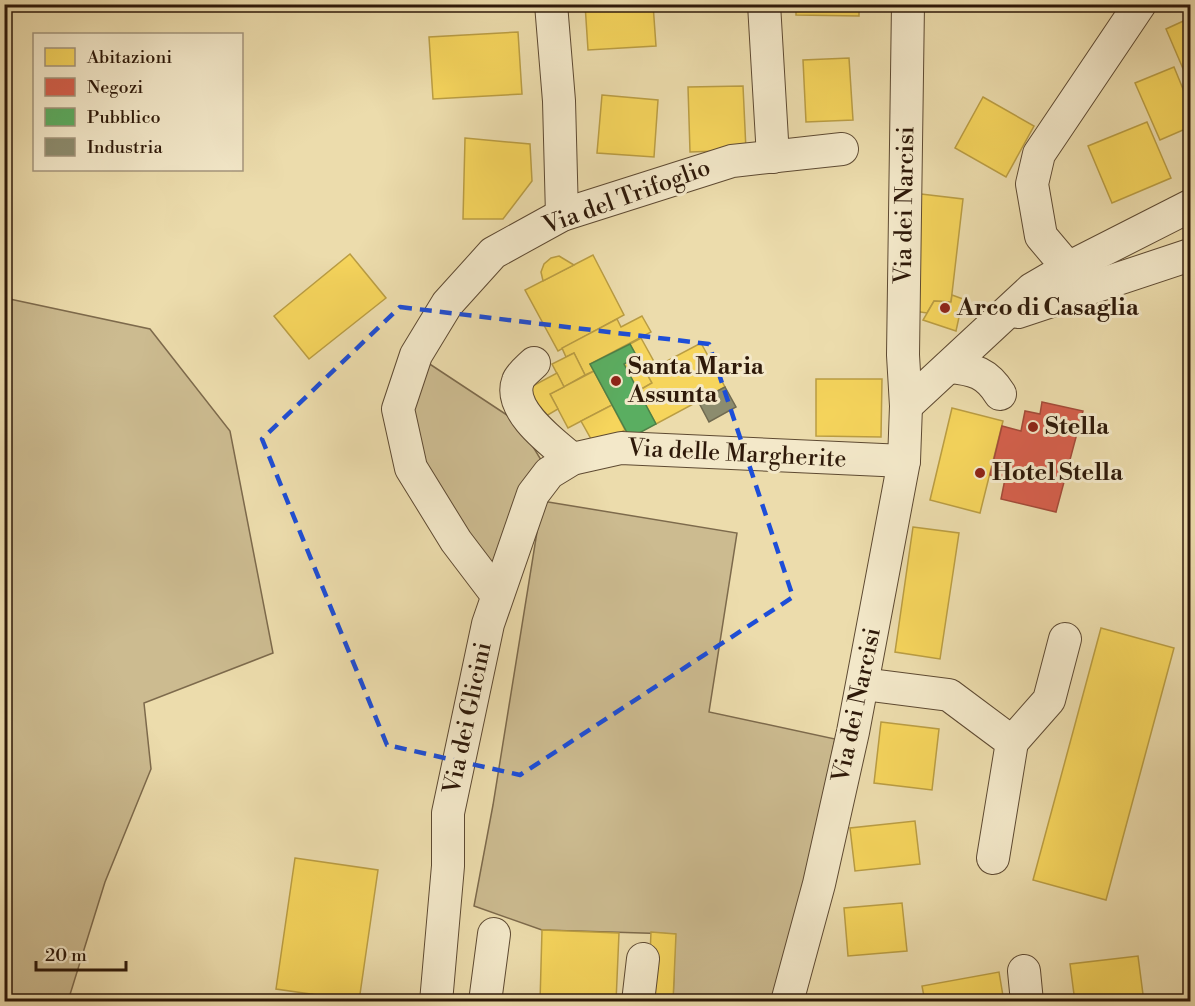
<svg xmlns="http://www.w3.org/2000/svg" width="1195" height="1006" font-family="'Libre Bodoni',serif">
<rect width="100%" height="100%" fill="#ecdcac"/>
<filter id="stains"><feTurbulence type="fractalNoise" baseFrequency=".00333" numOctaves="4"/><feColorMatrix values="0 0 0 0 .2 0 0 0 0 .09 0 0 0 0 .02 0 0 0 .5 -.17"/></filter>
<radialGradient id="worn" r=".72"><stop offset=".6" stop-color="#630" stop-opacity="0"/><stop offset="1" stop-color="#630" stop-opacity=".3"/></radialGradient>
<!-- green -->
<g fill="#ccbb90" stroke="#7d6a4c" stroke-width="1.5">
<path d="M5,298L150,329L230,431L273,653L144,703L151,769L105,882L68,1001H5Z"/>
<path d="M416,355L510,417L532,445L549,473L497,595L411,468Z"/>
<path d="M542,501L737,533L709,712L835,739L780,1001H673L675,934L542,930L474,906L493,805Z"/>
</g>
<!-- homes -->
<g fill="#f6d55c" stroke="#ba9d43" stroke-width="1.5">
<path d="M585,4H653L656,46L588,50Z"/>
<path d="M796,4H859V16L796,15Z"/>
<path d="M1190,18V85L1166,29Z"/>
<path d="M518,32L522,94L433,99L429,37Z"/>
<path d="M849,58L853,120L806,122L803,60Z"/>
<path d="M1174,67L1190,106V127L1160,140L1135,83Z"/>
<path d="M743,86L746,150L690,152L688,87Z"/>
<path d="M602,95L658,100L654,157L597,153Z"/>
<path d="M983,97L1034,126L1006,177L955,148Z"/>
<path d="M1147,122L1171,178L1112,203L1088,146Z"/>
<path d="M465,138L530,144L532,181L503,219H463Z"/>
<path d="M921,194L963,199L951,302L934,301L927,313L914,311Z"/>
<path d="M350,254L386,298L309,359L274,316Z"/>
<path d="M593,255L624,315L558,351L525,290Z"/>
<path d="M559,256L574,265L543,281L541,272L544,264L551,258Z"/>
<path d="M952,295L963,299L956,331L923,320L934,301L951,302Z"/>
<path d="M642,316L651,332L590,364L594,371L585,375L574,353L566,357L562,348L617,319L621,327Z"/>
<path d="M641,338L657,367L646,372L652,383L638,391L624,364L637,357L630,344Z"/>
<path d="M701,343L725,387L656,424L638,391L652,383L646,372Z"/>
<path d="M574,353L585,375L564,387L552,364Z"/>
<path d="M594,371L612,405L568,428L550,394Z"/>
<path d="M557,373L564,387L550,394L558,409L541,419L525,390Z"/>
<path d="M816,379H882L881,437L816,436Z"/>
<path d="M612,405L625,430L595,446L581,421Z"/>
<path d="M952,408L1003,421L980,513L930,500Z"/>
<path d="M913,527L959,533L940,659L895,652Z"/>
<path d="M1101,628L1174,648L1106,900L1033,880Z"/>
<path d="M881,722L939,729L932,790L874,783Z"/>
<path d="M915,821L920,864L855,871L850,828Z"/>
<path d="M295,858L378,870L359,1001L276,989Z"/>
<path d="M902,903L907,951L848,956L844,908Z"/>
<path d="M542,930L619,933L616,1002H540Z"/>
<path d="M651,932L676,934L673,1002H648Z"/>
<path d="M1138,956L1144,1002H1075L1070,964Z"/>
<path d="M999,972L1004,1002H925L922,986Z"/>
</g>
<!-- shops -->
<path fill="#d6604d" stroke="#a44b39" stroke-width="1.5" d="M1042,402L1083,411L1056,512L1001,499L1005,479L990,475L1002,426L1021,431L1025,411L1040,414Z"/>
<!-- public -->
<path fill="#5aae61" stroke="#4d8147" stroke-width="1.5" d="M630,344L637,357L624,364L656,424L630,438L590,364Z"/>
<!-- industry -->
<path fill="#8c8c6e" stroke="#706a50" stroke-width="1.5" d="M725,387L736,407L709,422L698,401Z"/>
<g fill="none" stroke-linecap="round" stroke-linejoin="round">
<defs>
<g id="minor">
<path d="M551,4L559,101L562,215"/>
<path d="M764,4L773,157"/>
<path d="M1068,268L1190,206"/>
<path d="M1018,312L1190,255"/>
<path d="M534,363C529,368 520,375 518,381C507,410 553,443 572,459"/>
<path d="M949,367C974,369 987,373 1000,394"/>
<path d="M906,406L1032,289L1068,268L1041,236L1032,184L1039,154L1140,4"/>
<path d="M497,595L456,541L411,468L398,409L416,355L447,304L493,253L562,215L732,161L842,149"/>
<path d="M863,684L949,695L1012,742L993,858"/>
<path d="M1012,742L1049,700L1065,639"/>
<path d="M1024,971L1027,1002"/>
<path d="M436,1002L448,866V813L488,624L533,494L549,473L572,459L621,448L904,461"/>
<path d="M485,1002L494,934"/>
<path d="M638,1002L643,959"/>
<path d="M787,1002L819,884L853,732L904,461L906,406L903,355L908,4"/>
</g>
</defs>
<!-- minor casing -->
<use href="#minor" stroke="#5e4a32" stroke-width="34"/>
<!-- minor -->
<use href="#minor" stroke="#f3e8c9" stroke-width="32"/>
</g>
<!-- marked area -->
<path fill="none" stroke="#1d4ed8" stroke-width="4.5" stroke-dasharray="12 8" stroke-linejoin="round" d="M400,307L709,344L793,597L520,775L387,745L262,439Z"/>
<!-- markers -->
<g fill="#8f2418" stroke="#f3e8c9" stroke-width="2">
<circle cx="945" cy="308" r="6"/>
<circle cx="616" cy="381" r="6"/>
<circle cx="1033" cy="427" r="6"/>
<circle cx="980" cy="473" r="6"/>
</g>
<g text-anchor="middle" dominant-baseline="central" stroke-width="6" stroke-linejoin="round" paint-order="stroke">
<!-- street labels -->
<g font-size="24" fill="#2e1909" stroke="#f3e8c9">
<text transform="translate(627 197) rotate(-20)">Via del Trifoglio</text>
<text transform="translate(905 205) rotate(-89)">Via dei Narcisi</text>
<text transform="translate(737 454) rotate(3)">Via delle Margherite</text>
<text transform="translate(857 705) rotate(-78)">Via dei Narcisi</text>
<text transform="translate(468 718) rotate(-78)">Via dei Glicini</text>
</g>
<!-- poi labels -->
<g font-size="24" font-weight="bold" fill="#2e1909" stroke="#f3e8c9" text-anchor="start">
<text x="957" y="308">Arco di Casaglia</text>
<text x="628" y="367">Santa Maria<tspan x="628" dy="28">Assunta</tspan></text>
<text x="1045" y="427">Stella</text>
<text x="992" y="473">Hotel Stella</text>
</g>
</g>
<!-- margin -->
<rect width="1195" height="1006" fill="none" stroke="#ecdcac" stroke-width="24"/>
<rect x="6" y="6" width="1183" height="994" fill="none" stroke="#2e1909" stroke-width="3"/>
<rect x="12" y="12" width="1171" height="982" fill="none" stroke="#2e1909" stroke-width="1.5"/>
<!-- legend -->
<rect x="33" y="33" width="210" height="138" fill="#f3e8c9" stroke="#a4957c" stroke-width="1.5"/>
<rect x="45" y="48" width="30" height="18" fill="#f6d55c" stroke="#a4957c" stroke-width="1.5"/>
<text x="87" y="63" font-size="18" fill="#2e1909">Abitazioni</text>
<rect x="45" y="78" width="30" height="18" fill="#d6604d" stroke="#a4957c" stroke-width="1.5"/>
<text x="87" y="93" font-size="18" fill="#2e1909">Negozi</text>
<rect x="45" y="108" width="30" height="18" fill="#5aae61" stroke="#a4957c" stroke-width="1.5"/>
<text x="87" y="123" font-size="18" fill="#2e1909">Pubblico</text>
<rect x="45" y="138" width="30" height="18" fill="#8c8c6e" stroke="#a4957c" stroke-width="1.5"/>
<text x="87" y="153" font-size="18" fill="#2e1909">Industria</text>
<!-- scale -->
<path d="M36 961v9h90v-9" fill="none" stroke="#2e1909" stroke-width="3"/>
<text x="45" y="961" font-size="18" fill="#2e1909" stroke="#f3e8c9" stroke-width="4.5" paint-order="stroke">20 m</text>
<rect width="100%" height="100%" filter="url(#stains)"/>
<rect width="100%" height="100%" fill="url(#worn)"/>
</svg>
